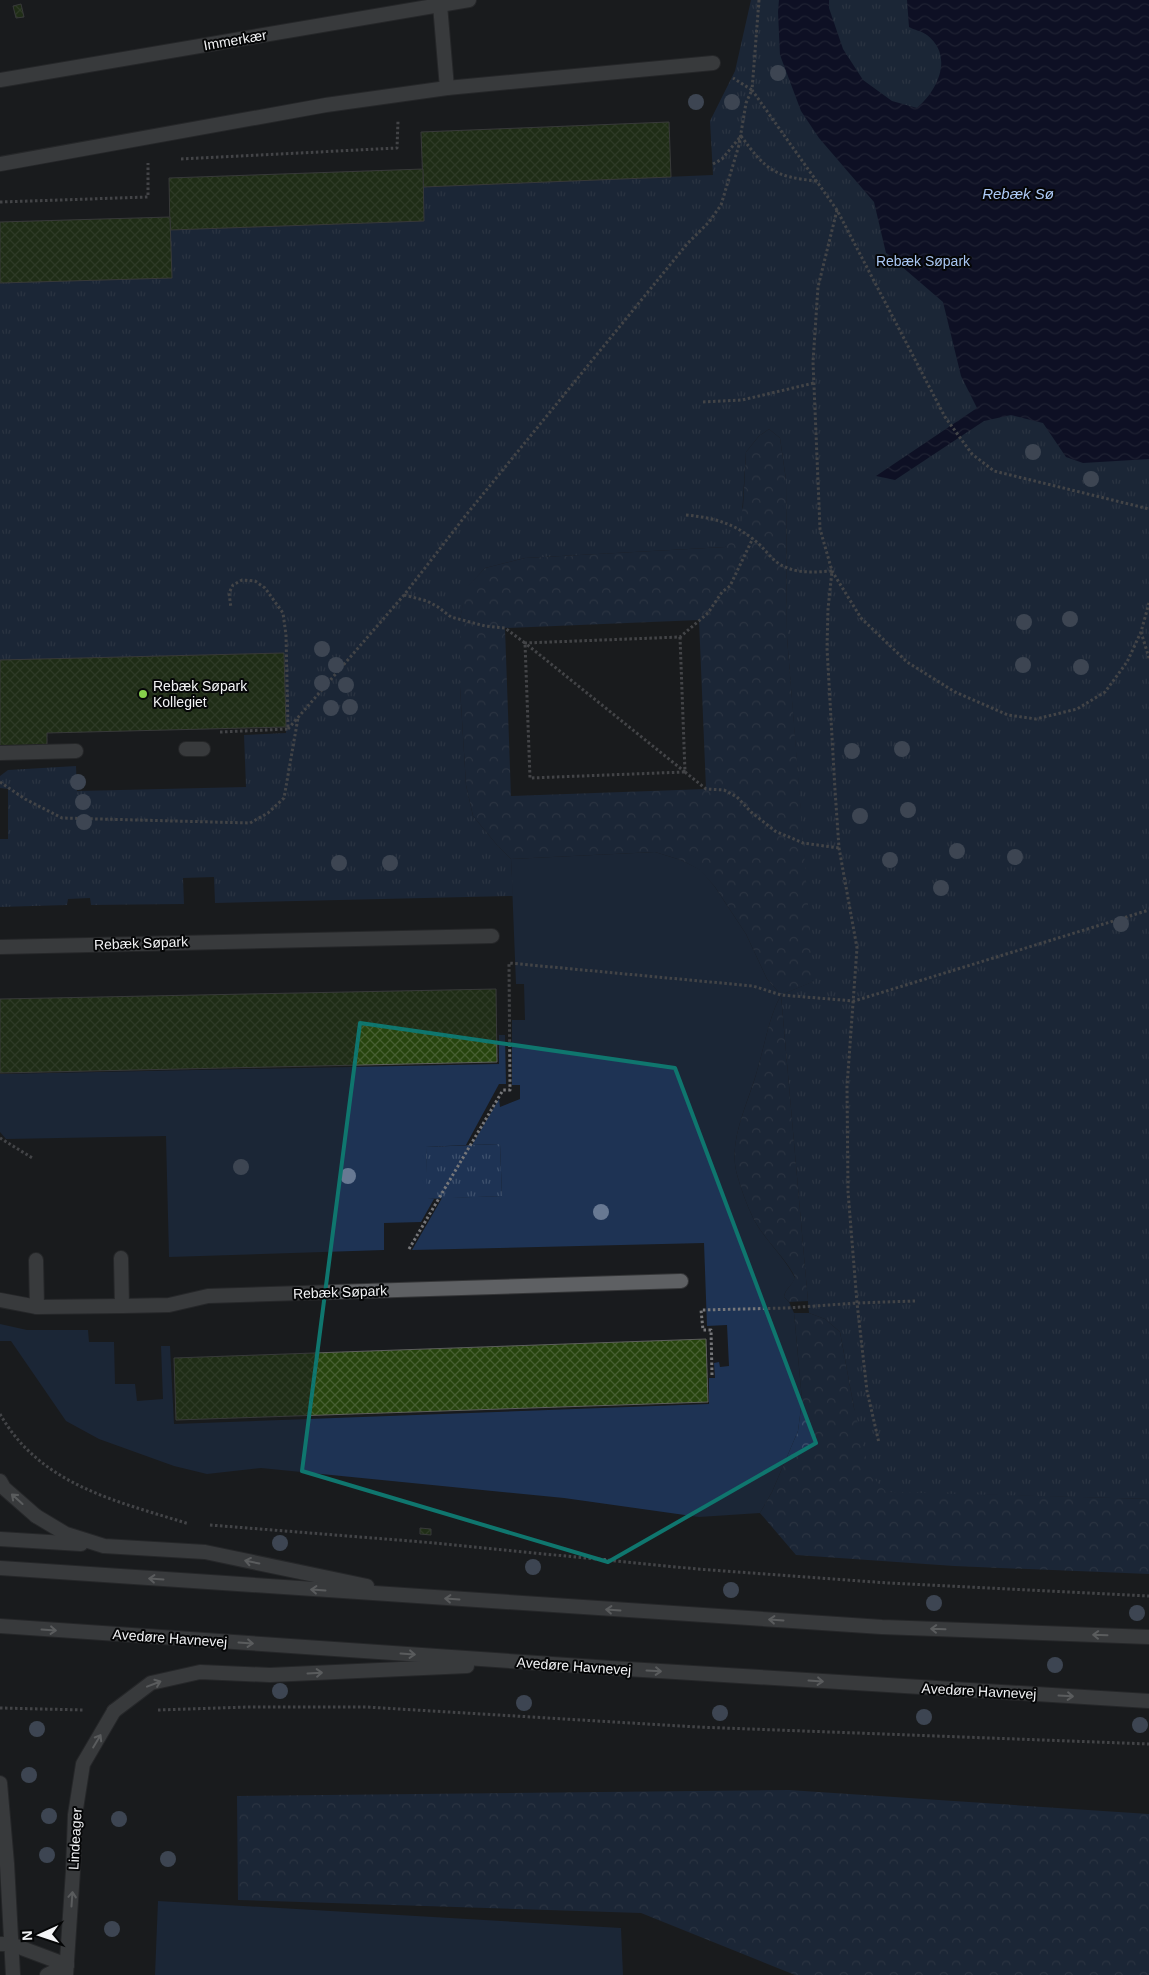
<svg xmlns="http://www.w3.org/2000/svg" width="1149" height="1975" font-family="Arial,sans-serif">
<defs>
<pattern id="forest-crowns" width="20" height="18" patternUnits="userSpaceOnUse" patternTransform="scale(1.25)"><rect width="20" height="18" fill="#1e3354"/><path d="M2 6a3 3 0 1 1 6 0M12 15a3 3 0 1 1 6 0" fill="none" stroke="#3f516d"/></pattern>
<pattern id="park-tufts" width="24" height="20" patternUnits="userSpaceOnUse" patternTransform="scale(1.25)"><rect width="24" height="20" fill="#1e3354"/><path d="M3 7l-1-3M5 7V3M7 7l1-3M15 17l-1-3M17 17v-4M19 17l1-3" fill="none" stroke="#3f516d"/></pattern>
<pattern id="water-waves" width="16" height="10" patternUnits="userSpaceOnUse" patternTransform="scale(1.25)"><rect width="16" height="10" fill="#00042d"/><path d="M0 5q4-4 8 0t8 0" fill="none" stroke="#26294c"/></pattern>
<pattern id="building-cross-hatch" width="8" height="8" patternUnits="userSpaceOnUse" patternTransform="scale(1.25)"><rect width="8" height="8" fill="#27440e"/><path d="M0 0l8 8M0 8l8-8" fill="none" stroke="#475f32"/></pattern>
</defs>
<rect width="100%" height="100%" fill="#191b1e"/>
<!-- grass -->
<g fill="#1e3354">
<path d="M655,852L681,860L701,870L715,887L746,934L767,979L781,995C768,1019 765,1045 757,1071C749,1100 732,1133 735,1164C736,1175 745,1200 750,1211C759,1235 783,1254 795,1278C792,1286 785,1289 784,1297L789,1302L794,1313L802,1400L798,1431L772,1492L760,1513L699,1517L564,1498L261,1468L207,1474L174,1466L99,1439L66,1421L11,1341H0V1324L27,1330H88L89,1342H114L115,1384H135L137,1401L163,1399L161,1346H170L174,1424L709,1404V1378H715L714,1363L719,1362L720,1367L729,1366L727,1325L707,1326L704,1243L412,1250L442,1198L502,1196L500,1144L472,1145L499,1099L500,1107L520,1099V1085H512V1020H525L524,984H516L511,859Z"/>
<path d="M499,1035H505L506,1084H499L466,1145L426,1147L428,1199H434L421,1222L384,1223V1250L169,1257L166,1136L6,1139L0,1132V1074L499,1064Z"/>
<path d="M158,1901L621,1928L623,1975H155Z"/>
</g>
<!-- forest -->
<g fill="url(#forest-crowns)" fill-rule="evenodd">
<path d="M769,429L780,438L786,480L787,637L815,981L781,995L808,1301L789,1302L784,1297C785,1289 792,1286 795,1277C783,1254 759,1235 750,1211C745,1200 736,1175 735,1164C732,1132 749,1101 757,1071C765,1045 768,1019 781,995L767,979L746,934L715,887L700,870L681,860L655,852L511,859L497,845L473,816L466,785L460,687V620L465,589L485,568L525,558L725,547L743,507L746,452L759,436ZM699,620L706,789L511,796L505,628Z"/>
<path d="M794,1313H809L825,1319L840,1332L854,1408L886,1491L1149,1499V1574L954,1566L796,1555L760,1513L772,1492L798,1431L802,1400Z"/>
<path d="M789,1790L1149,1814V1975H795L641,1913L238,1900L237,1796Z"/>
</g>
<!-- park -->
<g fill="url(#park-tufts)">
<path d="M751,0H1149V1499L886,1492L870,1474L854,1408L840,1332L825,1319L809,1313L781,995L814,981L787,637L786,480L780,438L769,429L759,436L746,452L741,530L725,547L525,558L485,568L466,589L460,620V687L466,785L473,816L497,845L511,859L513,896L215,903L214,877L183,878L184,904L91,905L90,898L68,899L67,905L0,907V839H8V789L0,788V776L8,770L76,766L77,791L246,787L244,735L286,733L284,653L0,660V283L170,230L424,221L423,187L713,175L710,121L735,71Z"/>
<path d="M500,1144L502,1196L427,1199L426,1147Z"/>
</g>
<!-- water -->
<path fill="url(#water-waves)" d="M779,0H829V8L843,49L863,80L892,101L917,108C938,90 954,56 927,35C922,31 914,30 909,27L907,0H1149V459L1083,463L1066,457L1043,423L1011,415L984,421L895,480L876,476L977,408L961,376L943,302L886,253L874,202L819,138L801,111L780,55L778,12Z"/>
<!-- building -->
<g fill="url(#building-cross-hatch)" stroke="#5c5e5b">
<path d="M21,4L24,17L16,18L13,6Z"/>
<path d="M669,122L671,177L423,187L421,132Z"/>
<path d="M423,169L424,221L170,230L169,178Z"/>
<path d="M170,217L172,278L0,283V222Z"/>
<path d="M284,653L286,727L47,733V746L0,747V660Z"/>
<path d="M496,989L497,1062L0,1073V999Z"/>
<path d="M706,1339L708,1402L176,1420L174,1358Z"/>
<path d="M420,1528L431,1529V1535L420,1534Z"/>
</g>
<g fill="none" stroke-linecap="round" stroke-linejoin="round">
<defs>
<g id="service">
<path d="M440,5L447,88"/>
<path d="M0,164L326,105L447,88L713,63"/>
<path d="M186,749H203"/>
<path d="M0,753L76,751"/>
<path d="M0,947L492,936"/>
<path d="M121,1258L122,1306"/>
<path d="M36,1260L37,1307"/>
<path d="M0,1300L37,1307L122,1306L169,1305L208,1296L681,1281"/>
</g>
<g id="minor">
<path d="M0,80L469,0"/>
<path d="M0,1481L4,1488L36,1516"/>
<path d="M0,1783L7,1864L13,1975"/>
<path d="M0,1944H11L67,1965"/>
<path d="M47,1975L67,1965"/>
<path d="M66,1975L73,1871L75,1815L83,1764L114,1711"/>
</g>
<g id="tertiary">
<path d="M36,1516L66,1534L104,1546L205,1552L367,1586"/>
<path d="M0,1539L81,1544"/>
<path d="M0,1568L882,1627L1149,1637"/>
<path d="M0,1626L611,1668L1149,1701"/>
<path d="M114,1711L151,1683L200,1672L270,1675L467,1666"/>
</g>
</defs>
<!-- service casing -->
<use href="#service" stroke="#343537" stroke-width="16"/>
<!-- minor casing -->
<use href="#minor" stroke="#343537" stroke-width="16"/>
<!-- tertiary casing -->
<use href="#tertiary" stroke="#343537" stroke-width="16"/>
<!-- path -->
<g stroke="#76777a" stroke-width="3" stroke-dasharray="2.5 2.5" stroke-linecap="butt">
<path d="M759,0L752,90L837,210L945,417L972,454L994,471L1149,509"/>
<path d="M181,159L397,148L398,121"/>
<path d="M713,164L722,159L741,136C766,170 774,177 817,181"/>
<path d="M0,202L148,197V163"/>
<path d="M837,210L818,287L813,362L820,529L832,571L861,618L907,662L955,692L1008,715L1036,719L1077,709L1105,692L1127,662L1141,632L1149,603"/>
<path d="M703,402L742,400L814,383"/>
<path d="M686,515C716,518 737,524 760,545C767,552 774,562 783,566C799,574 815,572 832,571L828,609L827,648L835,790L839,848L857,948L847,1086L848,1192L857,1303L867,1391L879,1443"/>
<path d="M404,595L427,601L438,607L451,617L485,626L505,628L525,643L530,778L684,772"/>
<path d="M1141,632L1149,658"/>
<path d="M680,637L685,772L706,789L724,790L737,797L751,812L775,831L803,843L839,848"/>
<path d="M288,729L404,595L466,515L687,244L709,222L721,205L739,145L746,103L752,90L733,78"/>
<path d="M220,732L288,729L286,635L283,613L265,588L255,581L242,580L233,585L229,593L231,608"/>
<path d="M685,772L525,643L680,637L708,613L722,592L730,586L753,538"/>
<path d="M0,782L25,799L62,818L250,823L268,813L284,798L298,718"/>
<path d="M0,1138L34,1159"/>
<path d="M409,1249L503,1090H510L509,963L753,986L781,995L854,1001L1149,910"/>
<path d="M712,1375L711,1330H703L701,1310L787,1308L857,1303L915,1301"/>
<path d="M0,1414C41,1486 117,1501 189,1524"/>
<path d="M210,1525L423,1542L697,1569L888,1583L1149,1596"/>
<path d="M0,1708L84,1710"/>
<path d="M158,1710L247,1707H366L697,1727L1149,1744"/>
</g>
<!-- service -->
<use href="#service" stroke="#5e6063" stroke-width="14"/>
<!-- minor -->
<use href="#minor" stroke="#5e6063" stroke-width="14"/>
<!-- tertiary -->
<use href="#tertiary" stroke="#5e6063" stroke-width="14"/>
</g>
<!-- trees -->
<g fill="#687993">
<circle cx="778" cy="73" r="8"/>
<circle cx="696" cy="102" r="8"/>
<circle cx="732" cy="102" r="8"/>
<circle cx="1033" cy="452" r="8"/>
<circle cx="1091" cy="479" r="8"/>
<circle cx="1070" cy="619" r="8"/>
<circle cx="1024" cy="622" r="8"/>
<circle cx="322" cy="649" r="8"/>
<circle cx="336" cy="665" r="8"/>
<circle cx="1023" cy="665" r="8"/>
<circle cx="1081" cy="667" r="8"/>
<circle cx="322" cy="683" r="8"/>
<circle cx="346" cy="685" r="8"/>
<circle cx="350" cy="707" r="8"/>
<circle cx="331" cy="708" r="8"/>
<circle cx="902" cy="749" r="8"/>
<circle cx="852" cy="751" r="8"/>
<circle cx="78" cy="782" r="8"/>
<circle cx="83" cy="802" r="8"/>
<circle cx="908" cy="810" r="8"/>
<circle cx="860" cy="816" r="8"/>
<circle cx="84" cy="822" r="8"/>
<circle cx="957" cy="851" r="8"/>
<circle cx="1015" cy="857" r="8"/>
<circle cx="890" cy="860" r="8"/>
<circle cx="339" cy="863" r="8"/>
<circle cx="390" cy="863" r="8"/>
<circle cx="941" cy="888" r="8"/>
<circle cx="1121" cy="924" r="8"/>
<circle cx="241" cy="1167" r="8"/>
<circle cx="348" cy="1176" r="8"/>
<circle cx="601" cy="1212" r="8"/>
<circle cx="280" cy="1543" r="8"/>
<circle cx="533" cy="1567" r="8"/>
<circle cx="731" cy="1590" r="8"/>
<circle cx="934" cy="1603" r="8"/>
<circle cx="1137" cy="1613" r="8"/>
<circle cx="1055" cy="1665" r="8"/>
<circle cx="280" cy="1691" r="8"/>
<circle cx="524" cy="1703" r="8"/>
<circle cx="720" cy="1713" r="8"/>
<circle cx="924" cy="1717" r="8"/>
<circle cx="1140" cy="1725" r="8"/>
<circle cx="37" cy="1729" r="8"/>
<circle cx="29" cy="1775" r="8"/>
<circle cx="49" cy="1816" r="8"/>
<circle cx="119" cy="1819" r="8"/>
<circle cx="47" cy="1855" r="8"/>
<circle cx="168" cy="1859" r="8"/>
<circle cx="112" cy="1929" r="8"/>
</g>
<!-- one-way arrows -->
<defs><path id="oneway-shaft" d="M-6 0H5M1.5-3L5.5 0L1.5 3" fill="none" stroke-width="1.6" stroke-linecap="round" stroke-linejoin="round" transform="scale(1.25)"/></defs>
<g stroke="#a8aaac">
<use href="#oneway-shaft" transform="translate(17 1499) rotate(-138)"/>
<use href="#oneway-shaft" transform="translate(252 1562) rotate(-168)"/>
<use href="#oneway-shaft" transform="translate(156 1579) rotate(-176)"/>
<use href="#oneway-shaft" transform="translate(318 1590) rotate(-176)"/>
<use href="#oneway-shaft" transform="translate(452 1599) rotate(-176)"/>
<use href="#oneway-shaft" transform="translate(613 1610) rotate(-176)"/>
<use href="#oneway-shaft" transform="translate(776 1620) rotate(-176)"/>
<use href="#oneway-shaft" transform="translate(938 1629) rotate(-178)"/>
<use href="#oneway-shaft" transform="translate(49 1630) rotate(4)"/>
<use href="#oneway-shaft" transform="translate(1100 1635) rotate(-178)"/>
<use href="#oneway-shaft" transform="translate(246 1643) rotate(4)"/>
<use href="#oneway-shaft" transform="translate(408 1654) rotate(4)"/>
<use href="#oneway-shaft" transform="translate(654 1671) rotate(3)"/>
<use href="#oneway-shaft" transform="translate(315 1673) rotate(-3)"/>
<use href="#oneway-shaft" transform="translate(816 1681) rotate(4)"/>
<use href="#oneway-shaft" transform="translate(154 1684) rotate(-21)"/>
<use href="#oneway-shaft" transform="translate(1066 1696) rotate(3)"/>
<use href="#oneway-shaft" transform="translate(97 1741) rotate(-59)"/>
<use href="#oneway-shaft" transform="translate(72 1899) rotate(-86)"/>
</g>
<!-- marked area -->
<path d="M0 0H1149V1975H0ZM360,1023L675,1068L816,1443L608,1562L302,1471Z" fill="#191b1e" fill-opacity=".55" fill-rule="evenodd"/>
<path fill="none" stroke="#0f766e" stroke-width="4" stroke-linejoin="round" d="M360,1023L675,1068L816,1443L608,1562L302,1471Z"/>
<!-- markers -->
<circle fill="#86cf4b" stroke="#050607" stroke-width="2" cx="143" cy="694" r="5"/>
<g text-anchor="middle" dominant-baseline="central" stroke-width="4" stroke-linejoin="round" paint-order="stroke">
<!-- street labels -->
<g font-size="14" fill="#f2f3f5" stroke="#050607">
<text transform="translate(235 40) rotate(-10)">Immerkær</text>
<text transform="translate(141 943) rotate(-2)">Rebæk Søpark</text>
<text transform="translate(340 1292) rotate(-2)">Rebæk Søpark</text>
<text transform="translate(170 1638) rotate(4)">Avedøre Havnevej</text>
<text transform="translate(574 1666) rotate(4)">Avedøre Havnevej</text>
<text transform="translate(979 1691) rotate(3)">Avedøre Havnevej</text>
<text transform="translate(75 1839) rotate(-87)">Lindeager</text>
</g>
<!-- park labels -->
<g font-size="14" fill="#a9c6f2" stroke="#050607">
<text x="923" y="261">Rebæk Søpark</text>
</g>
<!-- poi labels -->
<g font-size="14" fill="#f2f3f5" stroke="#050607" text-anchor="start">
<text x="153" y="686">Rebæk Søpark<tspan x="153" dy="16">Kollegiet</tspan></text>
</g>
<!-- water labels -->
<g font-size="15" font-style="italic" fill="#aecbf7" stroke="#050607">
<text x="1018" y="193">Rebæk Sø</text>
</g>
</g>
<!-- north arrow -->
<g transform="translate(40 1935) rotate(267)" stroke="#050607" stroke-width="4" paint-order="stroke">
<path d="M0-4L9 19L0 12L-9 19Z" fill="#f2f3f5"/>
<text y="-8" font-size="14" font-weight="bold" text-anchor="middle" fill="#f2f3f5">N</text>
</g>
</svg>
